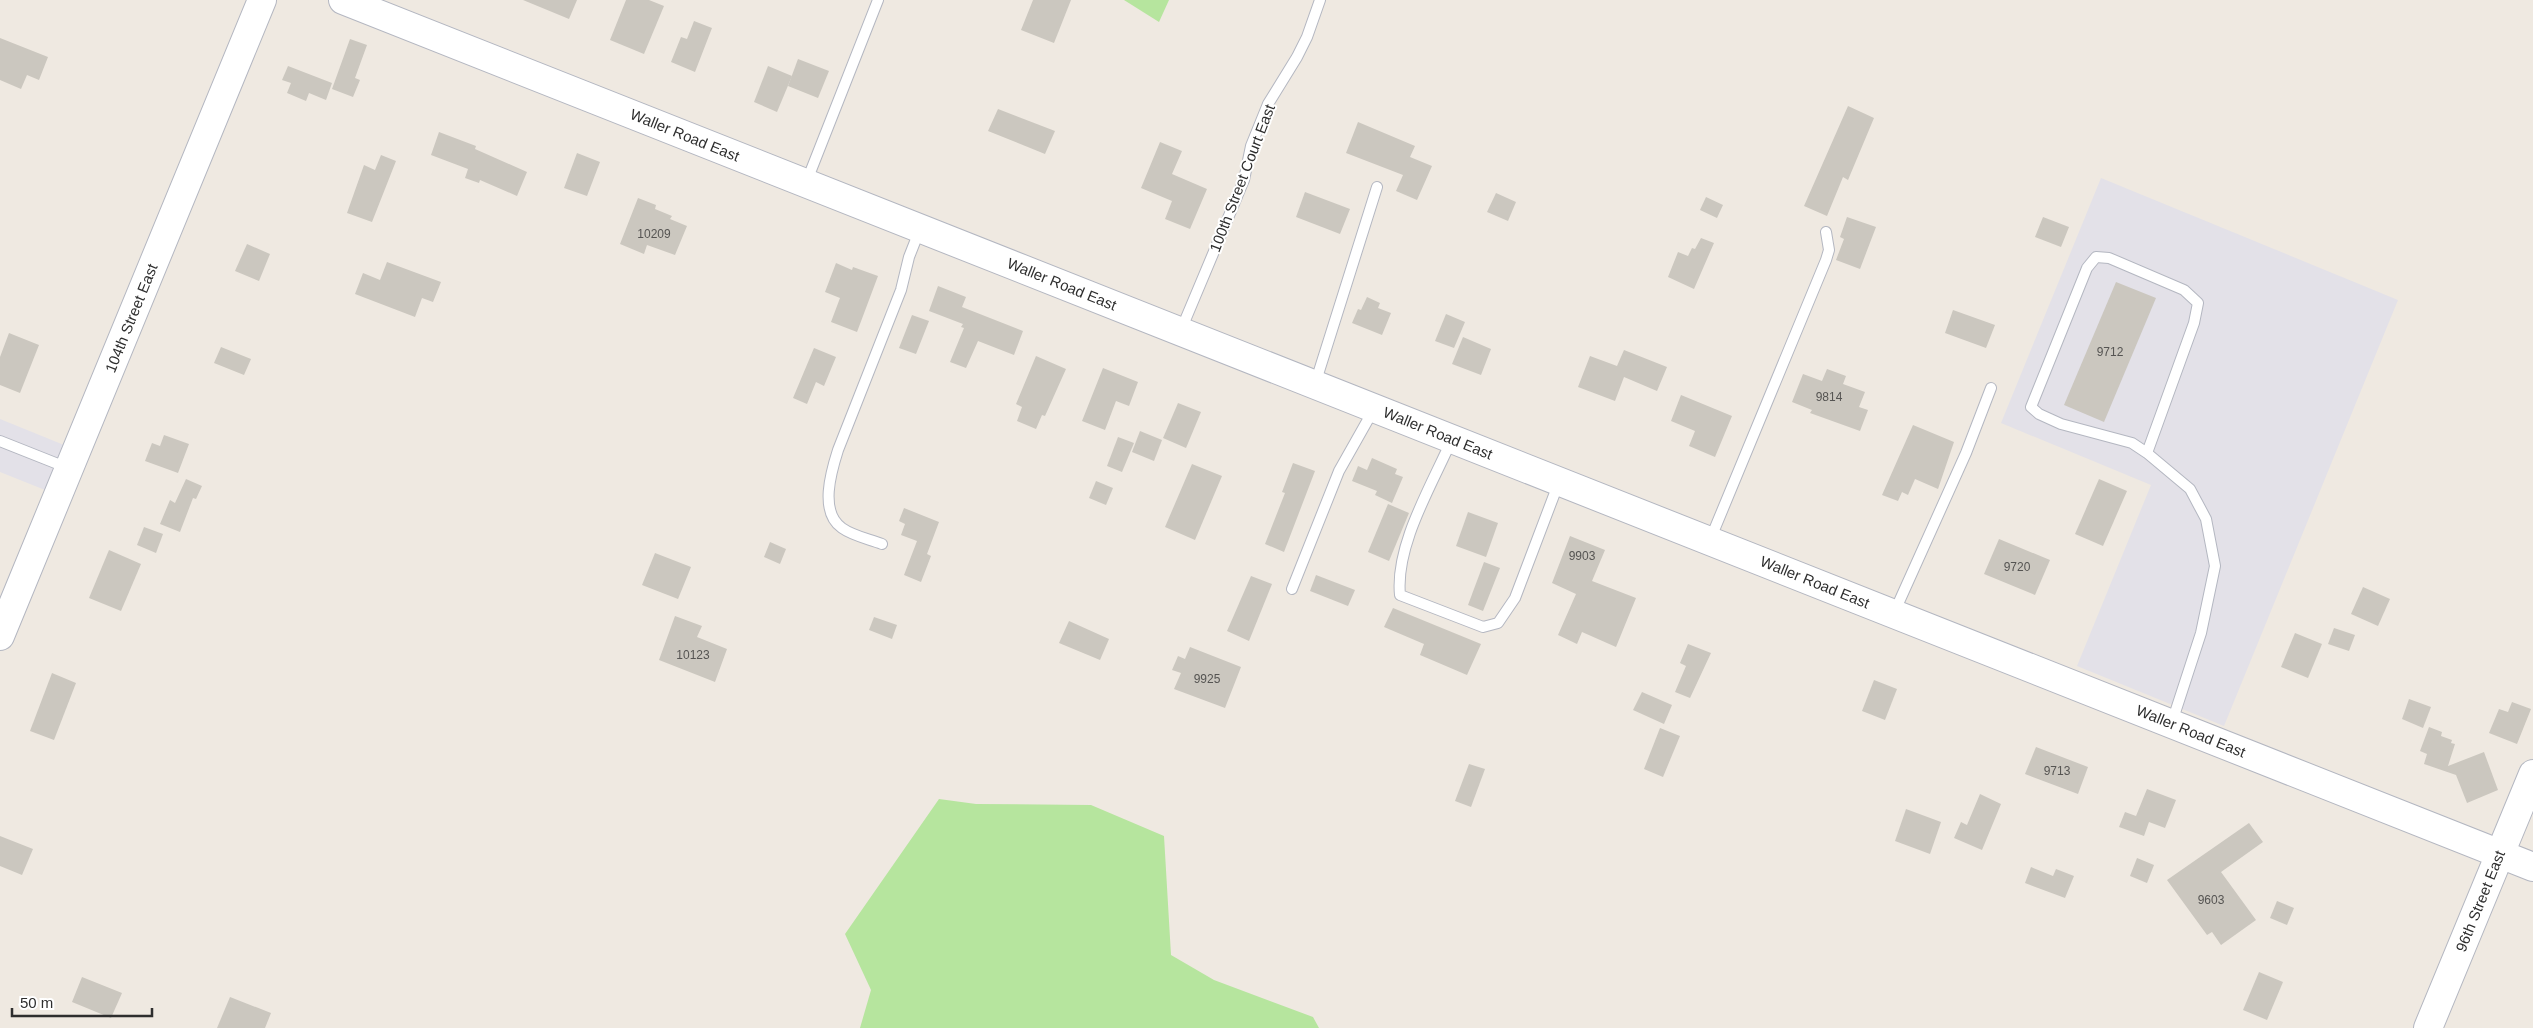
<svg xmlns="http://www.w3.org/2000/svg" width="2533" height="1028" font-family="Arial,sans-serif">
<rect width="100%" height="100%" fill="#efe9e1"/>
<!-- industrial -->
<g fill="#e3e1e8">
<path d="M2101,178L2398,300L2224,726L2077,666L2151,485L2001,423Z"/>
<path d="M0,419L64,445L45,490L0,472Z"/>
</g>
<!-- green -->
<g fill="#b6e59e">
<path d="M1124,0H1169L1159,22Z"/>
<path d="M939,799L976,804L1091,805L1164,836L1171,955L1214,980L1313,1017L1319,1028H860L871,990L845,934Z"/>
</g>
<!-- building -->
<g fill="#cbc7bf">
<path d="M523,0H577L569,19Z"/>
<path d="M626,0H649L664,6L644,54L610,40Z"/>
<path d="M1033,0H1071L1054,43L1021,30Z"/>
<path d="M694,21L712,28L695,72L671,62L681,37L687,39Z"/>
<path d="M0,38L48,57L39,80L27,75L21,89L0,80Z"/>
<path d="M350,39L367,45L355,78L360,80L353,97L332,89Z"/>
<path d="M798,59L829,71L818,98L788,86Z"/>
<path d="M288,66L332,83L326,100L309,93L306,101L287,93L291,83L282,80Z"/>
<path d="M768,66L792,76L777,112L754,102Z"/>
<path d="M1848,106L1874,118L1848,180L1843,177L1827,216L1804,206Z"/>
<path d="M998,109L1055,131L1045,154L988,131Z"/>
<path d="M1358,122L1415,146L1410,157L1432,166L1417,200L1396,191L1403,175L1346,153Z"/>
<path d="M439,132L476,146L475,149L527,172L517,196L480,180L479,183L465,178L468,169L431,155Z"/>
<path d="M1160,142L1182,151L1172,174L1207,189L1190,229L1165,219L1172,201L1141,188Z"/>
<path d="M577,153L600,162L587,196L564,188Z"/>
<path d="M381,155L396,161L372,222L347,213L364,165L375,170Z"/>
<path d="M1305,192L1350,209L1340,234L1296,217Z"/>
<path d="M1496,193L1516,202L1508,221L1487,212Z"/>
<path d="M1706,197L1723,205L1717,218L1700,210Z"/>
<path d="M638,198L656,205L655,209L672,216L670,219L687,226L675,255L647,245L644,254L620,244Z"/>
<path d="M1847,217L1876,227L1860,269L1836,260L1844,239L1840,237Z"/>
<path d="M2043,217L2069,227L2061,247L2035,237Z"/>
<path d="M1701,238L1714,243L1694,289L1668,277L1678,252L1688,256L1692,248L1695,249Z"/>
<path d="M247,244L270,254L259,281L235,271Z"/>
<path d="M387,262L441,282L433,302L422,298L415,317L355,294L363,273L380,280Z"/>
<path d="M836,263L852,270L853,267L878,276L857,332L831,322L840,298L825,292Z"/>
<path d="M2116,282L2156,298L2104,422L2064,405Z"/>
<path d="M938,286L966,297L962,307L1023,331L1014,355L978,341L966,368L950,362L964,328L961,327L963,324L929,311Z"/>
<path d="M1367,297L1380,303L1378,308L1391,313L1382,335L1352,323L1358,309L1361,310Z"/>
<path d="M1953,310L1995,325L1986,348L1945,333Z"/>
<path d="M1446,314L1465,322L1454,348L1435,341Z"/>
<path d="M912,315L929,321L916,354L899,348Z"/>
<path d="M9,333L39,345L20,393L0,385V357Z"/>
<path d="M1463,337L1491,349L1481,375L1452,364Z"/>
<path d="M221,347L251,359L244,375L214,363Z"/>
<path d="M814,348L836,357L824,386L816,382L807,404L793,398Z"/>
<path d="M1624,350L1667,367L1657,391L1624,377L1615,401L1578,387L1590,356L1617,366Z"/>
<path d="M1036,356L1066,369L1045,416L1042,415L1036,429L1017,421L1022,407L1016,404Z"/>
<path d="M1103,368L1138,382L1129,406L1116,401L1105,430L1082,421Z"/>
<path d="M1827,369L1846,376L1843,384L1865,392L1859,407L1868,410L1860,431L1810,413L1812,410L1792,402L1803,374L1822,381Z"/>
<path d="M1681,395L1732,416L1715,457L1689,446L1695,431L1671,421Z"/>
<path d="M1178,403L1201,412L1186,448L1163,438Z"/>
<path d="M1913,425L1954,442L1938,489L1915,479L1908,495L1902,492L1898,501L1882,495Z"/>
<path d="M1140,431L1162,440L1154,461L1132,452Z"/>
<path d="M164,435L189,444L178,473L145,461L152,443L160,446Z"/>
<path d="M1118,437L1134,443L1122,472L1107,466Z"/>
<path d="M1372,458L1397,469L1395,474L1403,477L1392,503L1375,495L1377,491L1352,481L1358,466L1367,470Z"/>
<path d="M1293,463L1315,471L1284,552L1265,544L1285,493L1282,492Z"/>
<path d="M1192,464L1222,476L1195,540L1165,527Z"/>
<path d="M186,479L202,486L196,499L193,498L180,532L160,524L170,500L175,503Z"/>
<path d="M2099,479L2127,491L2103,546L2075,534Z"/>
<path d="M1096,481L1113,488L1106,505L1089,498Z"/>
<path d="M1388,504L1409,513L1389,561L1368,552Z"/>
<path d="M904,508L939,522L927,554L931,556L921,582L904,575L917,541L901,535L905,524L899,521Z"/>
<path d="M1468,512L1498,523L1486,557L1456,546Z"/>
<path d="M144,527L163,534L156,553L137,545Z"/>
<path d="M1570,536L1605,550L1592,581L1636,598L1616,647L1582,632L1577,644L1558,635L1576,594L1552,583Z"/>
<path d="M1999,539L2050,560L2035,595L1984,574Z"/>
<path d="M770,542L786,549L780,564L764,557Z"/>
<path d="M109,550L141,564L121,611L89,598Z"/>
<path d="M655,553L691,567L678,599L642,585Z"/>
<path d="M1484,562L1500,568L1483,611L1468,605Z"/>
<path d="M1316,575L1355,590L1348,606L1310,591Z"/>
<path d="M1251,576L1272,584L1249,641L1227,631Z"/>
<path d="M2363,587L2390,599L2378,626L2351,614Z"/>
<path d="M1393,608L1481,644L1467,675L1420,655L1424,644L1384,627Z"/>
<path d="M675,616L702,626L697,637L727,649L715,682L659,660Z"/>
<path d="M874,617L897,625L892,639L869,630Z"/>
<path d="M1069,621L1109,639L1100,660L1059,643Z"/>
<path d="M2334,628L2355,635L2349,651L2328,644Z"/>
<path d="M2295,633L2322,644L2308,678L2281,667Z"/>
<path d="M1688,644L1711,653L1690,698L1675,692L1686,666L1680,663Z"/>
<path d="M1190,647L1241,667L1225,708L1174,689L1181,673L1172,670L1178,656L1185,659Z"/>
<path d="M52,673L76,683L54,740L30,731Z"/>
<path d="M1874,680L1897,689L1885,720L1862,711Z"/>
<path d="M1642,692L1672,705L1664,724L1633,710Z"/>
<path d="M2409,699L2431,707L2423,728L2402,719Z"/>
<path d="M2512,702L2531,709L2517,744L2489,733L2499,709L2508,712Z"/>
<path d="M2429,727L2442,732L2441,736L2452,740L2451,743L2455,744L2448,766L2484,752L2498,790L2467,803L2456,775L2424,764L2427,754L2420,751Z"/>
<path d="M1660,728L1680,736L1663,777L1644,769Z"/>
<path d="M2036,747L2088,767L2078,794L2025,774Z"/>
<path d="M1469,764L1485,769L1471,807L1455,801Z"/>
<path d="M2147,789L2176,800L2165,828L2149,822L2144,836L2119,827L2125,812L2136,816Z"/>
<path d="M1980,794L2001,804L1982,850L1954,838L1961,822L1967,825Z"/>
<path d="M1906,809L1941,822L1930,854L1895,841Z"/>
<path d="M2249,823L2263,842L2221,872L2256,920L2221,945L2212,932L2207,935L2167,880Z"/>
<path d="M0,836L33,849L22,875L0,866Z"/>
<path d="M2137,858L2154,865L2147,883L2130,876Z"/>
<path d="M2031,867L2053,876L2056,869L2074,876L2065,898L2025,883Z"/>
<path d="M2277,901L2294,908L2287,925L2270,918Z"/>
<path d="M2259,972L2283,982L2267,1020L2243,1010Z"/>
<path d="M82,977L122,993L111,1018L72,1002Z"/>
<path d="M230,997L271,1013L265,1028H217Z"/>
</g>
<g fill="none" stroke-linecap="round" stroke-linejoin="round">
<defs>
<g id="lane">
<path d="M806,183L878,0"/>
<path d="M1181,330L1244,180L1251,146L1268,104L1297,57L1307,37L1320,0"/>
<path d="M1315,384L1377,187"/>
<path d="M1452,439C1432,485 1395,545 1400,595L1483,627L1498,623L1515,598L1559,482"/>
<path d="M0,441L68,468"/>
<path d="M2147,453L2194,323L2198,303L2184,290L2109,258L2096,257L2087,268L2031,407L2039,414L2061,424L2132,443L2147,453L2190,489L2206,519L2215,566L2201,633L2172,722"/>
<path d="M1710,540L1826,260L1829,250L1826,232"/>
<path d="M882,544C869,539 853,536 842,528C819,512 831,472 838,450L901,290L909,257L920,229"/>
<path d="M1292,589L1339,471L1374,409"/>
<path d="M1894,613L1966,453L1991,388"/>
</g>
<g id="secondary">
<path d="M343,0L2533,867"/>
<path d="M0,636L262,0"/>
<path d="M2428,1028L2533,774"/>
</g>
</defs>
<!-- lane casing -->
<use href="#lane" stroke="#b4b7c1" stroke-width="12"/>
<!-- secondary casing -->
<use href="#secondary" stroke="#b4b7c1" stroke-width="30"/>
<!-- lane -->
<use href="#lane" stroke="#fff" stroke-width="10"/>
<!-- secondary -->
<use href="#secondary" stroke="#fff" stroke-width="28"/>
</g>
<g text-anchor="middle" dominant-baseline="central" stroke-width="4" stroke-linejoin="round" paint-order="stroke">
<!-- number labels -->
<g font-size="12" fill="#555452">
<text x="654" y="234">10209</text>
<text x="2110" y="352">9712</text>
<text x="1829" y="397">9814</text>
<text x="1582" y="556">9903</text>
<text x="2017" y="567">9720</text>
<text x="693" y="655">10123</text>
<text x="1207" y="679">9925</text>
<text x="2057" y="771">9713</text>
<text x="2211" y="900">9603</text>
</g>
<!-- street labels -->
<g font-size="15" fill="#2e2e2e" stroke="#fff">
<text transform="translate(685 135) rotate(22)">Waller Road East</text>
<text transform="translate(1242 178) rotate(-69)">100th Street Court East</text>
<text transform="translate(1062 284) rotate(22)">Waller Road East</text>
<text transform="translate(131 318) rotate(-68)">104th Street East</text>
<text transform="translate(1438 433) rotate(22)">Waller Road East</text>
<text transform="translate(1815 582) rotate(22)">Waller Road East</text>
<text transform="translate(2191 731) rotate(22)">Waller Road East</text>
<text transform="translate(2480 901) rotate(-68)">96th Street East</text>
</g>
</g>
<!-- scale -->
<path d="M12 1008v8h140v-8" fill="none" stroke="#2e2e2e" stroke-width="2.5"/>
<text x="20" y="1008" font-size="15" fill="#2e2e2e" stroke="#ffffff" stroke-width="4" paint-order="stroke">50 m</text>
</svg>
